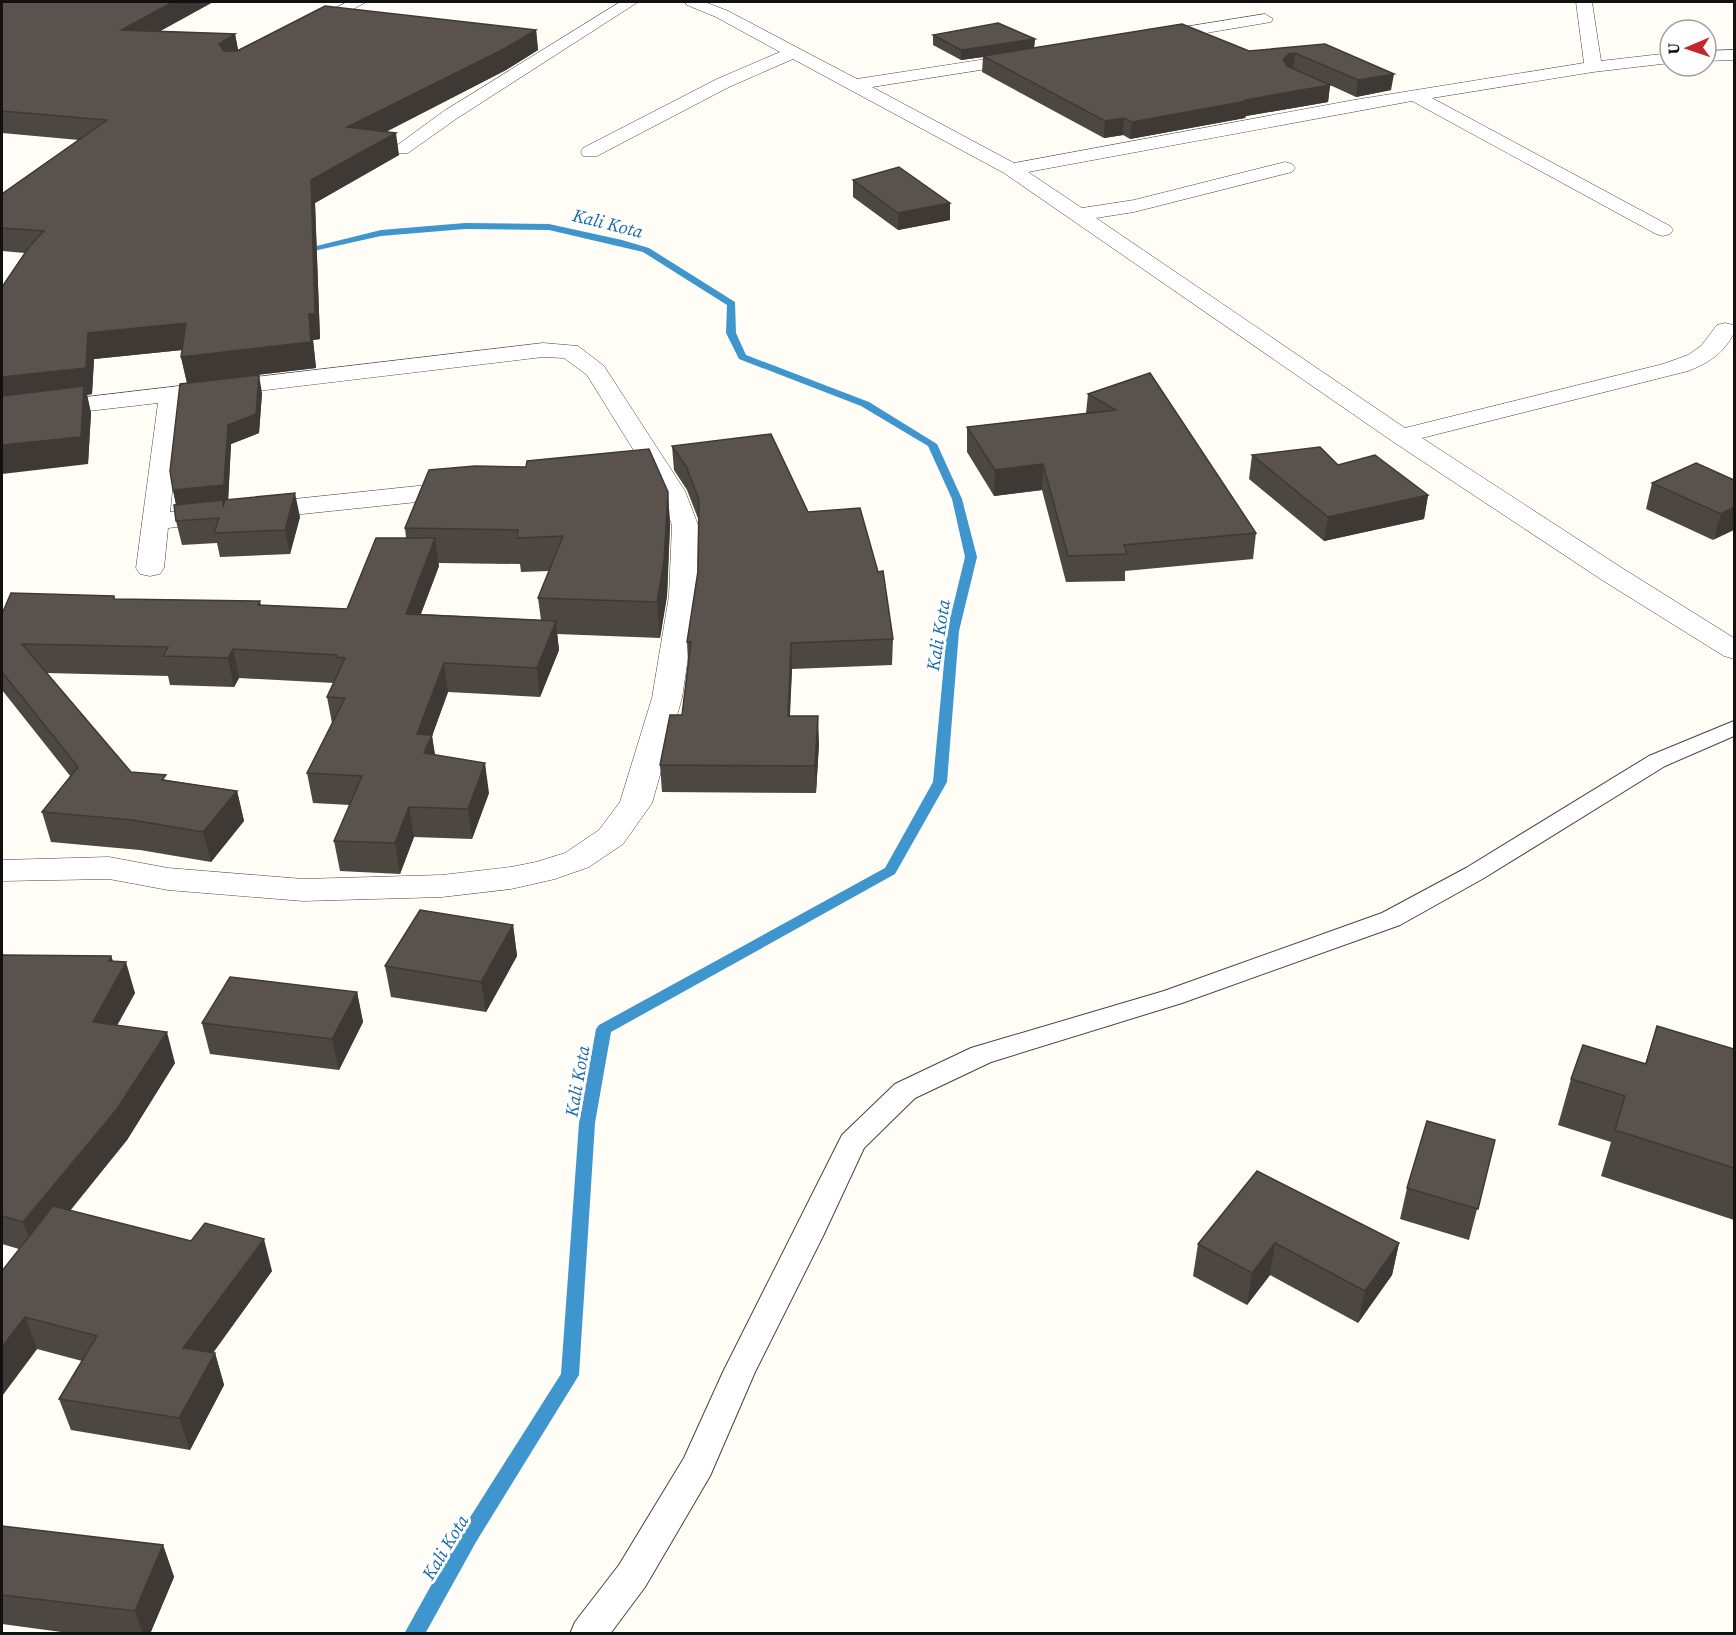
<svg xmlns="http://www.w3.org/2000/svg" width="1736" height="1635" font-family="'Source Serif 4',serif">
<rect width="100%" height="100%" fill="#fffdf5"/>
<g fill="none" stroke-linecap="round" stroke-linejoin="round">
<!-- stream -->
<path fill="#3f96cf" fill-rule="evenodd" d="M465,223L549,224L622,240L649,248L735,302L736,333L746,355L869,402L937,444L962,499L977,557L959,631L947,782L895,874L611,1032L595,1123L579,1375L476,1542L425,1634H404L462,1530L561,1374L579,1123L596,1029L599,1025L885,868L933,782L947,631L965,557L952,499L928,446L861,406L739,359L726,333L727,305L643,252L549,230L465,229L381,236L300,254L296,251L381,230Z"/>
<defs>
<path id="service" d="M1734,721V736L1665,766L1484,878L1400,925L1182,1003L991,1062L915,1098L864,1148L823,1236L755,1372L710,1476L645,1587L610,1634H570L575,1622L619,1565L684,1458L723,1372L842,1135L895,1084L971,1048L1164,991L1382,913L1466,868L1649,756Z"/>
<g id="minor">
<path d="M347,2H366L311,33L305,35L297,30L299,27Z"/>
<path d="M620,2H638L456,119L408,153H394L392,149L444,111Z"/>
<path d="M685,2H705L728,11L857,79L1025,53L1031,54L1033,58L1031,62L1025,63L872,87L1014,163L1354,100L1584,63L1576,2H1592L1601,61L1670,53V63L1593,72L1432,98L1670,226L1673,230L1670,234L1663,236L1656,234L1412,101L1028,172L1082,208L1134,200L1285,162L1292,164L1295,168L1292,172L1134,212L1096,218L1405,428L1663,364L1688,355L1701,346L1717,325L1725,323L1733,325L1734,333C1724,353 1709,363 1688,371L1422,438L1622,568L1734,638V659L1724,656L1602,580L1392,441L1004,173L793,59L729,87L597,156H583L581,152L583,148L717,79L780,52L716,17L687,5Z"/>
<path d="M1265,14L1273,19L1271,22L1153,42L1145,37L1153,32Z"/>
<path d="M1734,50V60L1706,61V51Z"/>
<path d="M543,343L578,346L604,366L685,491L698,525L697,596L682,698L652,803L623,844L589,867L555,879L511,889L442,897L303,901L168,890L109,879L2,881V860L109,857L168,868L303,879L442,875L511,867L536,862L565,853L599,830L620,802L652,698L669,596L672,525L659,491L587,375L564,358L543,357L182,400L170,512L465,481L474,483L478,489L474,495L465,497L168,528L164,568L160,574L150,576L140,574L136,568L158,403L2,421V407Z"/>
</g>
</defs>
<!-- service casing -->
<use href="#service" stroke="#444" stroke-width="2"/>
<!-- minor casing -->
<use href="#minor" stroke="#444" stroke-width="1"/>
<!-- service -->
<use href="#service" fill="#fff" fill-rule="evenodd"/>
<!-- minor -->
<use href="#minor" fill="#fff" fill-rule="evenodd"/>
</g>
<!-- wall -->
<g fill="#4d4742" fill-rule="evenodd">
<path d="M2,2H213L160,31L235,34L238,51L536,30L538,50L506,70L386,132L399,155L315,203L320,339L313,340L316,368L187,383L181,357L182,350L94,359L92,394L87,395L91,413L88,464L25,253L2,251V194L79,140L2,133Z"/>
<path d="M933,35L1035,39L1034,48L1249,51L1325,44L1391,90L1356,97L1319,80L1330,85L1328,102L1246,116L1245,118L1130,139L1123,135L1104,138L982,72L983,57L961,60L933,45Z"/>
<path d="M853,180L950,220L898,230L853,197Z"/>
<path d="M1150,373L1256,533L1253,559L1125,571V581L1066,582L1042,490L994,496L967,452V427L1086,413L1088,394Z"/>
<path d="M262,393L259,433L231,444L228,500L300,517L290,554L220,557L217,543L182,545L176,521V505L173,490Z"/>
<path d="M672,446L808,512L893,639L892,665L792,669L790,716L819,743L816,793L662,792L660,765L682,715L688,663L687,642L698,571L699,521L687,490L674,470Z"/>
<path d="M1252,455L1338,465L1428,495L1424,519L1324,541L1249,479Z"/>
<path d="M1734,480L1713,540L1646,509L1652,483Z"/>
<path d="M668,492L670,525L667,596L660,638L557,634L559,650L540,697L448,692L432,736L435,754L489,793L472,839L414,837L400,874L340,871L334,841L350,805L313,803L307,773L332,723L327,697L334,683L239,678L234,687L170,685L168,676L47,673L131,772L167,780L237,791L244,821L211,862L140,850L51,842L42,812L71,777L2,690V614L114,596L115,599L260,601L261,605L347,609L406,538L405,528ZM438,563L520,564L521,572L549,571L538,598L541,620L421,614L439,566Z"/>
<path d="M513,925L517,956L486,1012L391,997L385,966Z"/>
<path d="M2,955L111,956L113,961L135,993L117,1025L175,1063L127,1140L70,1211L272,1271L213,1353H215L224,1385L190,1450L71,1430L59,1399L82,1361L37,1349L2,1396L19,1249L2,1244Z"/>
<path d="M357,992L363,1022L339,1070L210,1054L202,1023Z"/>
<path d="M1657,1026L1734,1049V1220L1601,1176L1611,1142L1558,1125L1571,1079L1645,1064Z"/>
<path d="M1495,1140L1469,1240L1400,1219L1407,1188Z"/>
<path d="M1399,1243L1392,1275L1358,1323L1270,1275L1247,1305L1193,1276L1198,1244Z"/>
<path d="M2,1526L163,1545L174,1577L150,1634H76L2,1624Z"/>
</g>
<!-- shaded-wall -->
<g fill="#3f3936">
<path d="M173,2H213L126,50L121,30Z"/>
<path d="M536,30L538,50L506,70L350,150L347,127Z"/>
<path d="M235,34L239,54L223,65L219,44Z"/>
<path d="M1035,39L1034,48L983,56V57L961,60V50Z"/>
<path d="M1295,53L1293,69L1286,70L1283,60L1288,54Z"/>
<path d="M1394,74L1391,90L1356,97L1358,80Z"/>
<path d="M1330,85L1328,102L1246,116L1245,118L1130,139L1132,122L1245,100Z"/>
<path d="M1124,118L1123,135L1104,138L1105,121Z"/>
<path d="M396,133L399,155L315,203L320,339L313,340L316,368L187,383L181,357L311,180Z"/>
<path d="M950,203V220L898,230V213Z"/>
<path d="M186,323L192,349L94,359L92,394L87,395L91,413L88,464L2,474V377L88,333Z"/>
<path d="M259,375L262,393L259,433L231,444L228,504L223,507L177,509L173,490L228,425Z"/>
<path d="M1043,464L1042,490L994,496L995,470Z"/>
<path d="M668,492L670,525L667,596L660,638L657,602Z"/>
<path d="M295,493L300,517L290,554L285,530Z"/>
<path d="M1428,495L1424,519L1324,541L1328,517Z"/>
<path d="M1734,507V530L1713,540L1721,514Z"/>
<path d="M435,538L439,566L410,642L406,614Z"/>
<path d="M556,621L559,650L540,697L537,668Z"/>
<path d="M791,643L792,669L788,743V716Z"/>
<path d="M233,649L239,678L234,687L228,658Z"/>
<path d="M444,663L448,692L432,736L436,764L425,756L417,734Z"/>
<path d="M818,716L819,743L816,793L815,766Z"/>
<path d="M485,763L489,793L472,839L468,809Z"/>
<path d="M237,791L244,821L211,862L203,832Z"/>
<path d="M409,807L414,837L400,874L395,843Z"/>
<path d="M513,925L517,956L486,1012L481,982Z"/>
<path d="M111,956L118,977L126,962L135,993L102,1053L93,1022L109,961Z"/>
<path d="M357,992L363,1022L339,1070L332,1039Z"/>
<path d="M167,1032L175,1063L127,1140L35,1253L23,1222Z"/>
<path d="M264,1239L272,1271L193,1380L183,1348Z"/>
<path d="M1275,1243L1270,1275L1247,1305L1252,1273Z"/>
<path d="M1399,1243L1392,1275L1358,1323L1365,1291Z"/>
<path d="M25,1317L37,1349L2,1396V1347Z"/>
<path d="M215,1353L224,1385L190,1450L179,1418Z"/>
<path d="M163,1545L174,1577L150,1634H143L135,1611Z"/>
</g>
<!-- building -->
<g fill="#5a524d" stroke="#3f3936" stroke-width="1.5">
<path d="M2,2H173L121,30L235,34L219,44L224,51H237L325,6L536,30L504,49L347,127L396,133L311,180L315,314H309L311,342L181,357L186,323L88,333L86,368L2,377V287L29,247L44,231L2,228V194L107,120L2,111Z"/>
<path d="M998,23L1035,39L961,50L933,35Z"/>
<path d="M1182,24L1249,51L1325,44L1394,74L1358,80L1295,53L1288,54L1283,60L1287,66L1330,85L1245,100L1247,101L1132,122L1124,118L1105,121L983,56Z"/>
<path d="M899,167L950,203L898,213L853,180Z"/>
<path d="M1150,373L1256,533L1124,545L1127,554L1068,556L1043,464L995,470L967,427L1116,410L1088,394Z"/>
<path d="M259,375L256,414L228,425L224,485L173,490L170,471L180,384Z"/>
<path d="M84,386L81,437L2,445V396Z"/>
<path d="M771,434L808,512L860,508L878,572L883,571L893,639L791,643L788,716H818L815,766L660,765L670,715H682L691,642H687L698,571L699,500L686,466L672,446Z"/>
<path d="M1320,447L1338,465L1375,455L1428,495L1328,517L1252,455Z"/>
<path d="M649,449L668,492L664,561L657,602L538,598L563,536L517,538L518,530L405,528L429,470L475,466L526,467L527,461Z"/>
<path d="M1696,463L1734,480V507L1721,514L1652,483Z"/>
<path d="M295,493L285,530L214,533L219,518L176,521L174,505L223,500V507L225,500Z"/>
<path d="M376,538H435L406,614L556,621L537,668L444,663L417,734L432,735L424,753L485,763L468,809L409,807L395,843L334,841L362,776L307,773L345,698L327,697L345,658L336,657L337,655L233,649L228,658L163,656L168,647L22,644L131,772L166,775L162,780L237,791L203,832L132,820L42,812L78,767L2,672V614L11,593L114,596V599L260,601L258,605L347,609Z"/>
<path d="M420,910L513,925L481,982L385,966Z"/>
<path d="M2,955L111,956L109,961L126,962L93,1022L167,1032L117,1109L23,1222L2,1216Z"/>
<path d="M230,977L357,992L332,1039L202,1023Z"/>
<path d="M1657,1026L1734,1049V1168L1615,1130L1625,1096L1571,1079L1583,1045L1646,1064Z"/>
<path d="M1427,1121L1495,1140L1478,1209L1407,1188Z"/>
<path d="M1257,1171L1399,1243L1365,1291L1275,1243L1252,1273L1198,1244Z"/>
<path d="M53,1206L191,1241L205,1223L264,1239L183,1348L215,1353L179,1418L59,1399L97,1336L25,1317L2,1347V1271Z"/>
<path d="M2,1526L163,1545L135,1611L2,1595Z"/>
</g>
<g text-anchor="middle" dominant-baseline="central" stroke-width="6" stroke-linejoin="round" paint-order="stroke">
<!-- water labels -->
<g font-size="18" font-style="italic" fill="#1768a6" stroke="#fff">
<text transform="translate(608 223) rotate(14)">Kali Kota</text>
<text transform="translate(938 635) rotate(-81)">Kali Kota</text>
<text transform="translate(577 1081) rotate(-80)">Kali Kota</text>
<text transform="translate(445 1547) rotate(-59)">Kali Kota</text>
</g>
</g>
<!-- border -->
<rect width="1736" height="1635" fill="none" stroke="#111111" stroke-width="6"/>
<!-- north arrow -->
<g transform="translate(1688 48) rotate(268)"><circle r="28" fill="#ffffff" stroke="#a0a0a0" stroke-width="1.5"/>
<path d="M0-4.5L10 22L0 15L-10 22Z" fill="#c4262e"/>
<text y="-9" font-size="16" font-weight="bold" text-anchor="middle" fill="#111111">U</text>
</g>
</svg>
